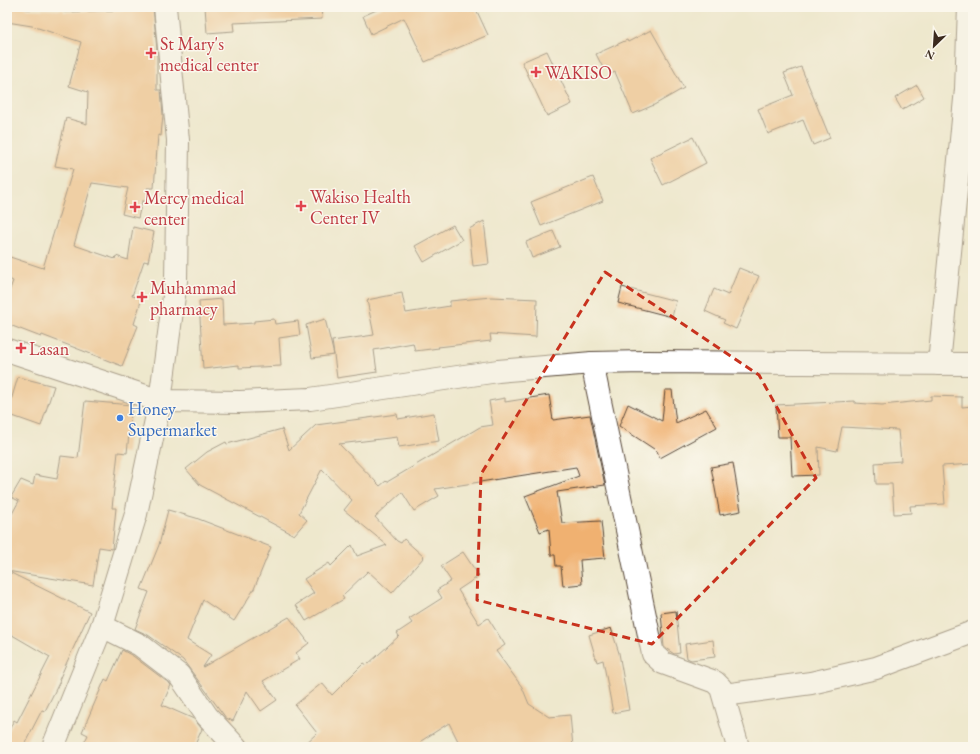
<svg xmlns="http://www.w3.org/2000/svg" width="980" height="754" font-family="'EB Garamond',serif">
<rect width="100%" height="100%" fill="#fbf7ec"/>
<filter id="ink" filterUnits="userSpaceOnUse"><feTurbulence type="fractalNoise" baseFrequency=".025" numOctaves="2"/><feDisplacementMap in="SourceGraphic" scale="8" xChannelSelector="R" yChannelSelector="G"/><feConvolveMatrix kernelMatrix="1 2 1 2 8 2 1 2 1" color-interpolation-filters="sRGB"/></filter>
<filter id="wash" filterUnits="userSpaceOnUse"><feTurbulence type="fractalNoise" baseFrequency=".012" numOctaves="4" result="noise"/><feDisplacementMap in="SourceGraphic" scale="16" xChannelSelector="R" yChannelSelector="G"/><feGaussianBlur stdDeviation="0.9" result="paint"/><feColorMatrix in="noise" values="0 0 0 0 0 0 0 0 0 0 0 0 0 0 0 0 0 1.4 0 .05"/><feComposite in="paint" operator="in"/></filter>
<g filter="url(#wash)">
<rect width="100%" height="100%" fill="#eee8cd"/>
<g id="blocks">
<!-- building -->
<g fill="#f0b171">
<path d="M7,7H26V9L64,10V12L125,10V7H153L157,50V90H161L163,115L161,136L158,135L154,188H147L148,201H142L138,218L122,214L128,188L92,183L74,245L115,259L116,256L128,260L133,227L154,232L148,262L144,261L132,296L142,298L134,324L138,326L122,366L42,335L41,337L7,324V297L13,281L7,278V256L43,268L73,169L55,166L66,118L87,124L88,92L69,86L81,42L32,26L7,22Z"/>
<path d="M205,7H321L322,19L233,23L234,31L207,33Z"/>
<path d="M383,7H475L488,35L425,62L404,18L371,34L363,16Z"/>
<path d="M651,30L684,88L654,105L633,114L615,72L611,74L607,66L603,68L596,54L627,40L628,42Z"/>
<path d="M547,51L572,104L547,116L522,62Z"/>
<path d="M801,67L830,138L813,145L803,120L768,134L758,109L793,95L784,73Z"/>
<path d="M917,85L924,97L902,110L895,98Z"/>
<path d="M693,137L706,163L663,185L650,158Z"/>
<path d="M593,177L603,201L541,226L531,202Z"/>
<path d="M484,221L489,264L473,266L469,229Z"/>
<path d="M453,225L462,240L424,262L415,246Z"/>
<path d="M553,231L560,247L532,258L526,242Z"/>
<path d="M739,268L759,276L736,329L723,323L725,320L705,311L714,289L728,295Z"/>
<path d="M622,287L676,301L672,317L618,303Z"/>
<path d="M402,293L406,313L450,306V301L491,297L537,299L536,337L490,334L491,341L438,347L439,348L415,351L413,343L374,350L377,372L337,378L334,355L312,358L306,325L325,319L334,355L332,341L374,335L367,300Z"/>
<path d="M222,299L223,325L254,323V321L274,319L275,324L298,321L300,335L279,338L281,366L239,368V365L203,369L199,301Z"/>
<path d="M18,377L54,386L41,426L7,414Z"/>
<path d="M665,390H672L676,423L706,409L717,427L660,458L657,451L619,426L628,404L662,421Z"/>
<path d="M549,395L553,420L590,415L605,485L557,492L562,523L601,521L605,558L580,560L582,584L563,586L561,566H556L555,555H551L549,529L540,532L525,496L579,476L576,467L435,489L439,496L414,511L402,492L375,517L397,541L401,543L404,539L424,557L392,593L368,571L342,596L344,599L306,621L296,605L314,593L304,579L329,563L331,566L352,545L357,556L387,545L344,510L352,500L322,469L299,513L307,520L294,535L200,485L186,469L207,452L226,442L227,444L282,429L289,450L316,425L397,414L398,419L434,413L439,441L399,447L397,437L339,444L380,486L386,481L387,482L480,427L493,425L489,401L505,398V402Z"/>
<path d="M931,396L962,397V407L973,406V464L942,466L945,504L910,506L911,513L894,514L892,484H876L875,463L901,461L898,430L842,427L837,451L818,447L819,475L792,476L790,437H778L776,405L855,401V403L882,405L931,400Z"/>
<path d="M85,401L132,405L127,453L118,452L112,508H116L112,549L99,547L93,585L7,571V523L19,501L11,497L21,480L33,485L35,475L57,479L61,456L78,458Z"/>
<path d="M733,463L741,511L720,515L711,467Z"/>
<path d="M168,510L196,518L271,547L254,589L234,621L203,600L187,640L211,655L203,667L289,617L309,643L296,653L300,659L263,681L277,700L261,711L247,691L233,721L226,718L183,660L148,635L135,629L149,592L141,589L159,545Z"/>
<path d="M463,552L479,576L458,590L479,624L488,618L505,645L496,651L522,687L529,704L549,717L570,715L573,747H461L449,723L421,741L424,747H302L317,733L295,705L322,683L332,695L364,663L367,665L399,636L397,633L412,623L409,619L442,598L437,590L451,581L441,566Z"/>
<path d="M7,571L90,612L66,664L59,680L60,681L45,711L42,710L23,747H14L7,744V734L14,720L17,722L50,657L7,632Z"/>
<path d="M676,611L680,653L674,654L664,647L661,613Z"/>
<path d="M611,628L619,653L629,710L613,713L603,660L597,662L589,635Z"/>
<path d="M713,640L715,657L691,660L687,658L685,644Z"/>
<path d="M122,650L133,656L170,684L171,685L162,705L194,719L202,729L194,747H82L88,735L82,732L105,679L108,681Z"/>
</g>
</g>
</g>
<g filter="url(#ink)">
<use href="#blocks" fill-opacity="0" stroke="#564638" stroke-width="1"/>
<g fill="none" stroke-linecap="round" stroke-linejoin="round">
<defs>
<g id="street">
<path d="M592,363L653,654L663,663L715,682L721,688L738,747"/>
<path d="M939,364L966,89L969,7"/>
<path d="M102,626L140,645L179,675L207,716L236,747"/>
<path d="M724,695L811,683L876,668L973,632"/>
</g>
<g id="secondary">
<path d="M7,350L160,401L240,402L310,399L498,371L592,363L645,362L973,364"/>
<path d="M53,747L102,626L136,514L160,401L176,281L178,140L165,7"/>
</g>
</defs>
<!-- street casing -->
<use href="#street" stroke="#564638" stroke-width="24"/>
<!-- secondary casing -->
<use href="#secondary" stroke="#564638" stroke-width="24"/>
<!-- street -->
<use href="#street" stroke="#fff" stroke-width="22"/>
<!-- secondary -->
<use href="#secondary" stroke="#fff" stroke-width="22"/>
</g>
</g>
<!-- marked area -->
<path d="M0 0H980V754H0ZM605,272L759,375L816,478L652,644L477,600L481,474Z" fill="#eee8cd" fill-opacity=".55" fill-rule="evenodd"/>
<path fill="none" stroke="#c8321e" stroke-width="3" stroke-dasharray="8 5" stroke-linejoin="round" d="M605,272L759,375L816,478L652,644L477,600L481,474Z"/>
<!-- markers -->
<g fill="#e0444e" stroke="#fbf7ec" stroke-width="1.5">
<path d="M149 47h4v4h4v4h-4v4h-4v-4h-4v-4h4z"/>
<path d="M534 66h4v4h4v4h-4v4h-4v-4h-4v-4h4z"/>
<path d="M299 200h4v4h4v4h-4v4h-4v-4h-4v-4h4z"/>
<path d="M133 201h4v4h4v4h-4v4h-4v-4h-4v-4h4z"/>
<path d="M140 291h4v4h4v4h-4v4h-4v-4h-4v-4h4z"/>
<path d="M19 342h4v4h4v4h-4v4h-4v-4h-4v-4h4z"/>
</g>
<circle fill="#3f7fe0" stroke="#fbf7ec" stroke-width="1.5" cx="120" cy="418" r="4"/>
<g text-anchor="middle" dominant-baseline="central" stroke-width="3" stroke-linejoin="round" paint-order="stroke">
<!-- health labels -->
<g font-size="18" fill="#be3a42" stroke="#fbf7ec" text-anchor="start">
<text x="160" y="43">St Mary's<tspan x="160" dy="21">medical center</tspan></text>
<text x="545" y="72">WAKISO</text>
<text x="310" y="196">Wakiso Health<tspan x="310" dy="21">Center IV</tspan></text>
<text x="144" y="197">Mercy medical<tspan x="144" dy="21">center</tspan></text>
<text x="150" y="287">Muhammad<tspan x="150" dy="21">pharmacy</tspan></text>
<text x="29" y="348">Lasan</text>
</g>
<!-- shop labels -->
<g font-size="18" fill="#366cbe" stroke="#fbf7ec" text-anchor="start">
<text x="128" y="408">Honey<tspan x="128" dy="21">Supermarket</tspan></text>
</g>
</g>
<!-- margin -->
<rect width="980" height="754" fill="none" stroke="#fbf7ec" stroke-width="24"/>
<!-- north arrow -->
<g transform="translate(934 46) rotate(205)" stroke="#fbf7ec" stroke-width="3" paint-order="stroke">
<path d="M0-3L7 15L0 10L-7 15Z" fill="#3b2a1e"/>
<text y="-6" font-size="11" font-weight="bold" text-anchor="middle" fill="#3b2a1e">N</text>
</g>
</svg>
